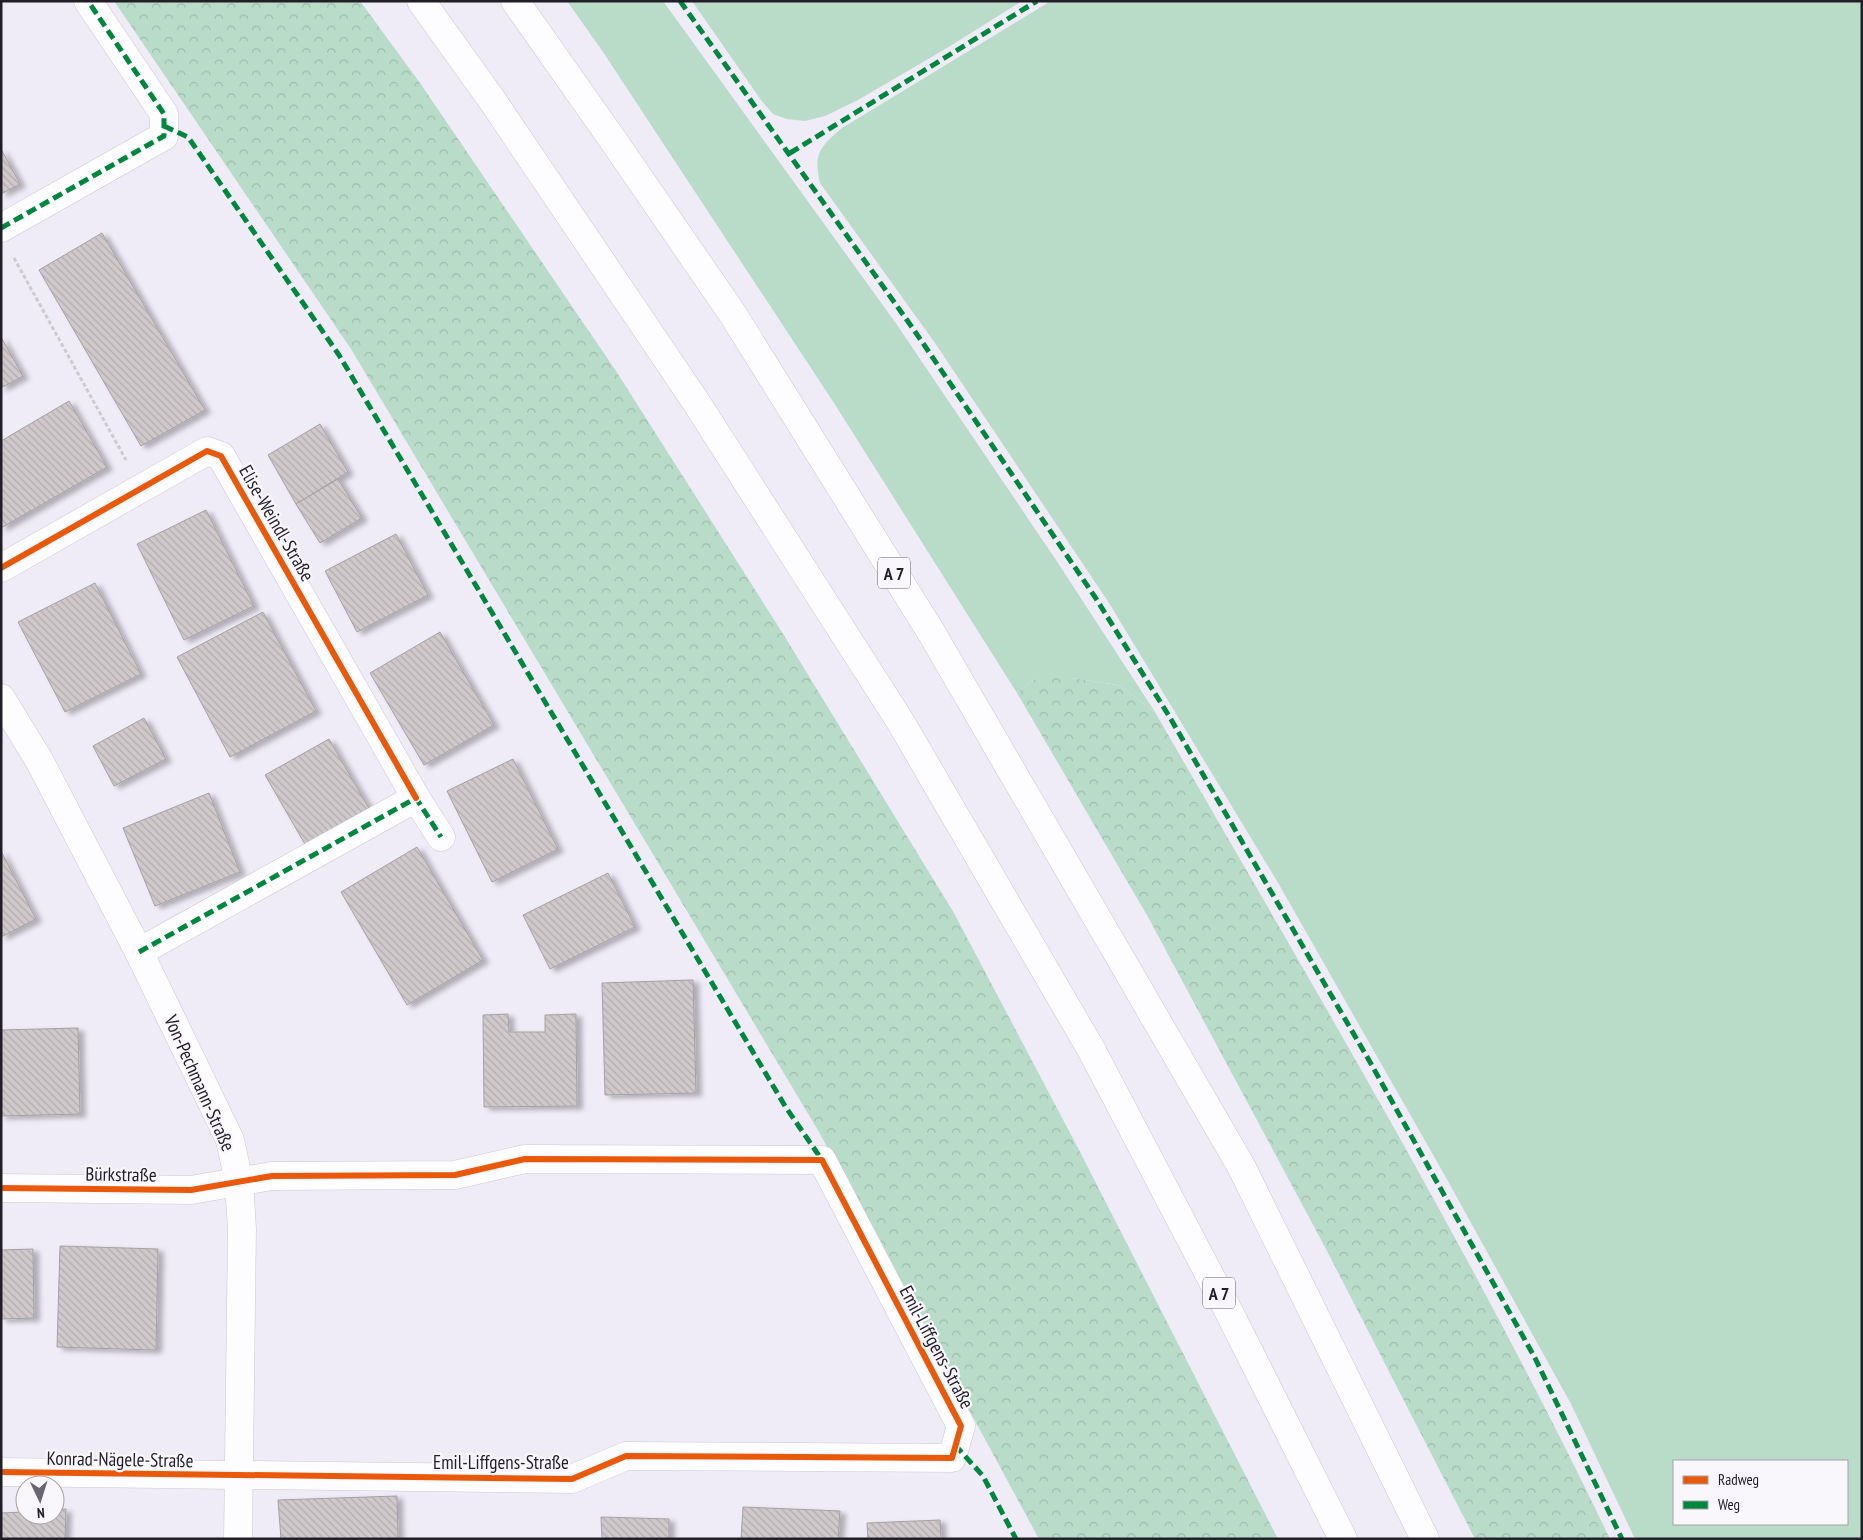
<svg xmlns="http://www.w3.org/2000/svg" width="1863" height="1540" font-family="'PT Sans Narrow',sans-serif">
<defs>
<pattern id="forest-crowns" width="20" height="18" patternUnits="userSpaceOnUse" patternTransform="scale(1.25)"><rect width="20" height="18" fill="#b9dcc9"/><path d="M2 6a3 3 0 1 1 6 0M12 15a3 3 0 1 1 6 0" fill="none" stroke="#9fbcad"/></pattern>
<pattern id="building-back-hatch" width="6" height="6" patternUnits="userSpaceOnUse" patternTransform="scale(1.25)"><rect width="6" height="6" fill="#d0c9cb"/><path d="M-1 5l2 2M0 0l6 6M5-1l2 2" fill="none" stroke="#b2acae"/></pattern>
<filter id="shadow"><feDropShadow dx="5.5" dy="3" stdDeviation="2.5" flood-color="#0004"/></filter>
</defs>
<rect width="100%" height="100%" fill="#efebf7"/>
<!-- grass -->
<g fill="#b9dcc9" fill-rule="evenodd">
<path d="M567,1H663L895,322L1056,560L1155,712L1118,685L1071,678H1036L1017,693L834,403L603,52Z"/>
<path d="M692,1H1022L947,48L858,100L825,116L805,121L787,119L773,114L761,100Z"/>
<path d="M1051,1H1862V1539H1635L1571,1404L1444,1174L1277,881L1109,603L935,343L820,183C813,153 820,147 842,128ZM1674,1461H1847V1524H1674Z"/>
</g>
<!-- forest -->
<g fill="url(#forest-crowns)">
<path d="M114,1H360L420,83L616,371L780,629L954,913L1078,1148L1278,1539H1039L819,1132L351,349Z"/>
<path d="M1036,678H1071L1118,685L1155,712C1312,985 1474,1255 1610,1539H1475L1326,1249L1148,917L1017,693Z"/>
</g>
<!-- building -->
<g fill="url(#building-back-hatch)" stroke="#a6a1a2" filter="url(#shadow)">
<path d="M1,149L20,184L1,194Z"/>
<path d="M102,233L205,410L141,446L39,270Z"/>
<path d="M1,337L23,376L1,388Z"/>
<path d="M69,401L107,467L1,528V441Z"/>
<path d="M320,424L348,472L296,504L268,455Z"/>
<path d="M338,479L362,518L320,543L296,504Z"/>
<path d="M206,510L254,606L184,640L137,544Z"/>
<path d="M396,534L428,595L357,632L325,571Z"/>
<path d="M95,583L141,674L65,712L18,622Z"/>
<path d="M263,612L316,711L230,757L177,657Z"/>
<path d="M440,632L494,725L424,765L370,673Z"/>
<path d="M144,718L166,759L114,786L93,746Z"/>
<path d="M329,739L370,810L306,846L265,775Z"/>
<path d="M513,759L558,849L492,882L447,791Z"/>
<path d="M209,793L240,872L155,906L123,828Z"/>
<path d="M417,847L483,960L407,1005L341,892Z"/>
<path d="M1,851L36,919L1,937Z"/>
<path d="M608,873L635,927L550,969L523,915Z"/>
<path d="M693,980L696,1093L605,1095L602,983Z"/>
<path d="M508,1014L509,1032H545V1015L576,1014L577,1106L484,1107L483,1015Z"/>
<path d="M78,1028L80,1114L1,1116V1030Z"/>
<path d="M60,1246L158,1249L156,1350L57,1347Z"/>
<path d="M33,1249L34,1318L1,1319V1250Z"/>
<path d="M397,1496L398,1539H281L278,1500Z"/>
<path d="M743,1507L840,1511L838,1539H741Z"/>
<path d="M66,1509L65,1539H1V1513L25,1512V1515H55V1510Z"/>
<path d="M601,1517L669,1519V1539H602Z"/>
<path d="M940,1520L941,1539H868L867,1523Z"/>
</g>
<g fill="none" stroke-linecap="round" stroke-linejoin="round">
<defs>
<g id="minor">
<path d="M1,228L164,136V114L88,1"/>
<path d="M1,568L207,451L221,456L416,798"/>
<path d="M1,698L39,760L139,952L230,1140L239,1182L242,1229L238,1539"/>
<path d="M139,952L416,798L441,837"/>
<path d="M1,1188L191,1190L272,1176L455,1175L525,1159L822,1160L961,1426L952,1458L626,1456L572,1479L1,1472"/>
</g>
<g id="motorway">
<path d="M421,1L492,100L696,402L900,721L1091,1049L1229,1312L1343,1539"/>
<path d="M515,1L615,143L732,313L931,632L1241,1166L1425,1539"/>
</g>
</defs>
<!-- minor casing -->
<use href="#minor" stroke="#cbc8d2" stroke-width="29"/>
<!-- motorway casing -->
<use href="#motorway" stroke="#cbc8d2" stroke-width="29"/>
<!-- path -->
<path stroke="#cdcbd0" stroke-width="3" stroke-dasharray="4 2.5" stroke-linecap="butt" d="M14,258L126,460"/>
<!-- minor -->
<use href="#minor" stroke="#fdfcfe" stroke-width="28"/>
<!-- motorway -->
<use href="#motorway" stroke="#fdfcfe" stroke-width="28"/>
<!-- quiet -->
<g stroke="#00873e" stroke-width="5" stroke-dasharray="10 5" stroke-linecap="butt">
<path d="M680,1L914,330L1095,597L1169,716L1370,1062L1535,1358L1622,1539"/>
<path d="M164,126L188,137L339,355L785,1106L822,1160"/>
<path d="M790,153L1037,1"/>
<path d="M1,228L164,136V114L88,1"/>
<path d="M139,952L416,798L441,837"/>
<path d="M955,1445L983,1476L1016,1539"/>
</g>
<defs>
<g id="cycleway">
<path d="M1,568L207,451L221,456L416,798"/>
<path d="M1,1188L191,1190L272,1176L455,1175L525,1159L822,1160L961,1426L952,1458L626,1456L572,1479L1,1472"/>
</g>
</defs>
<!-- cycleway casing -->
<use href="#cycleway" stroke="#f9f7fc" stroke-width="9"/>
<!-- cycleway -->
<use href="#cycleway" stroke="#e8590c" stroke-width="6"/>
</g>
<g text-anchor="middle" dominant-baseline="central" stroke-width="4.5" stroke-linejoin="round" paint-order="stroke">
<!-- shield labels -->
<g fill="#f9f7fc" stroke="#625f68" stroke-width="1">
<rect x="878" y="557.5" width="32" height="31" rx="4"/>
<rect x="1203" y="1277.5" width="32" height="31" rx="4"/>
</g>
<g font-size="18" font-weight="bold" fill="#221e28">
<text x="894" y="573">A 7</text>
<text x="1219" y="1293">A 7</text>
</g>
<!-- street labels -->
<g font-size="19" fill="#221e28" stroke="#f9f7fc">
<text transform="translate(277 523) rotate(60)">Elise-Weindl-Straße</text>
<text transform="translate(200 1083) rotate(66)">Von-Pechmann-Straße</text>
<text transform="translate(121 1174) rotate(1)">Bürkstraße</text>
<text transform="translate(937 1347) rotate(62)">Emil-Liffgens-Straße</text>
<text transform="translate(120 1459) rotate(1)">Konrad-Nägele-Straße</text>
<text x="501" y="1462">Emil-Liffgens-Straße</text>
</g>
</g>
<!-- border -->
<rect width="1863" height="1540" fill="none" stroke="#221e28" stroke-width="5"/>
<!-- legend -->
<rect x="1673" y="1460" width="175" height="65" fill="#f9f7fc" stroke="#a3a0a7"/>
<rect x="1683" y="1476" width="25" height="8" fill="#e8590c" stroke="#a3a0a7"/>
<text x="1718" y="1485" font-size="15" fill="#221e28">Radweg</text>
<rect x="1683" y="1501" width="25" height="8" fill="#00873e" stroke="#a3a0a7"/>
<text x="1718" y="1510" font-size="15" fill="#221e28">Weg</text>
<!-- north arrow -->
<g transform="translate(40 1500) rotate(176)"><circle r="24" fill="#f9f7fc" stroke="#a3a0a7"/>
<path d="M0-4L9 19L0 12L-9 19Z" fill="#6a6670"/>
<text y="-8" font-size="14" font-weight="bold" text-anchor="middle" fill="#221e28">N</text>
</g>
</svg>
